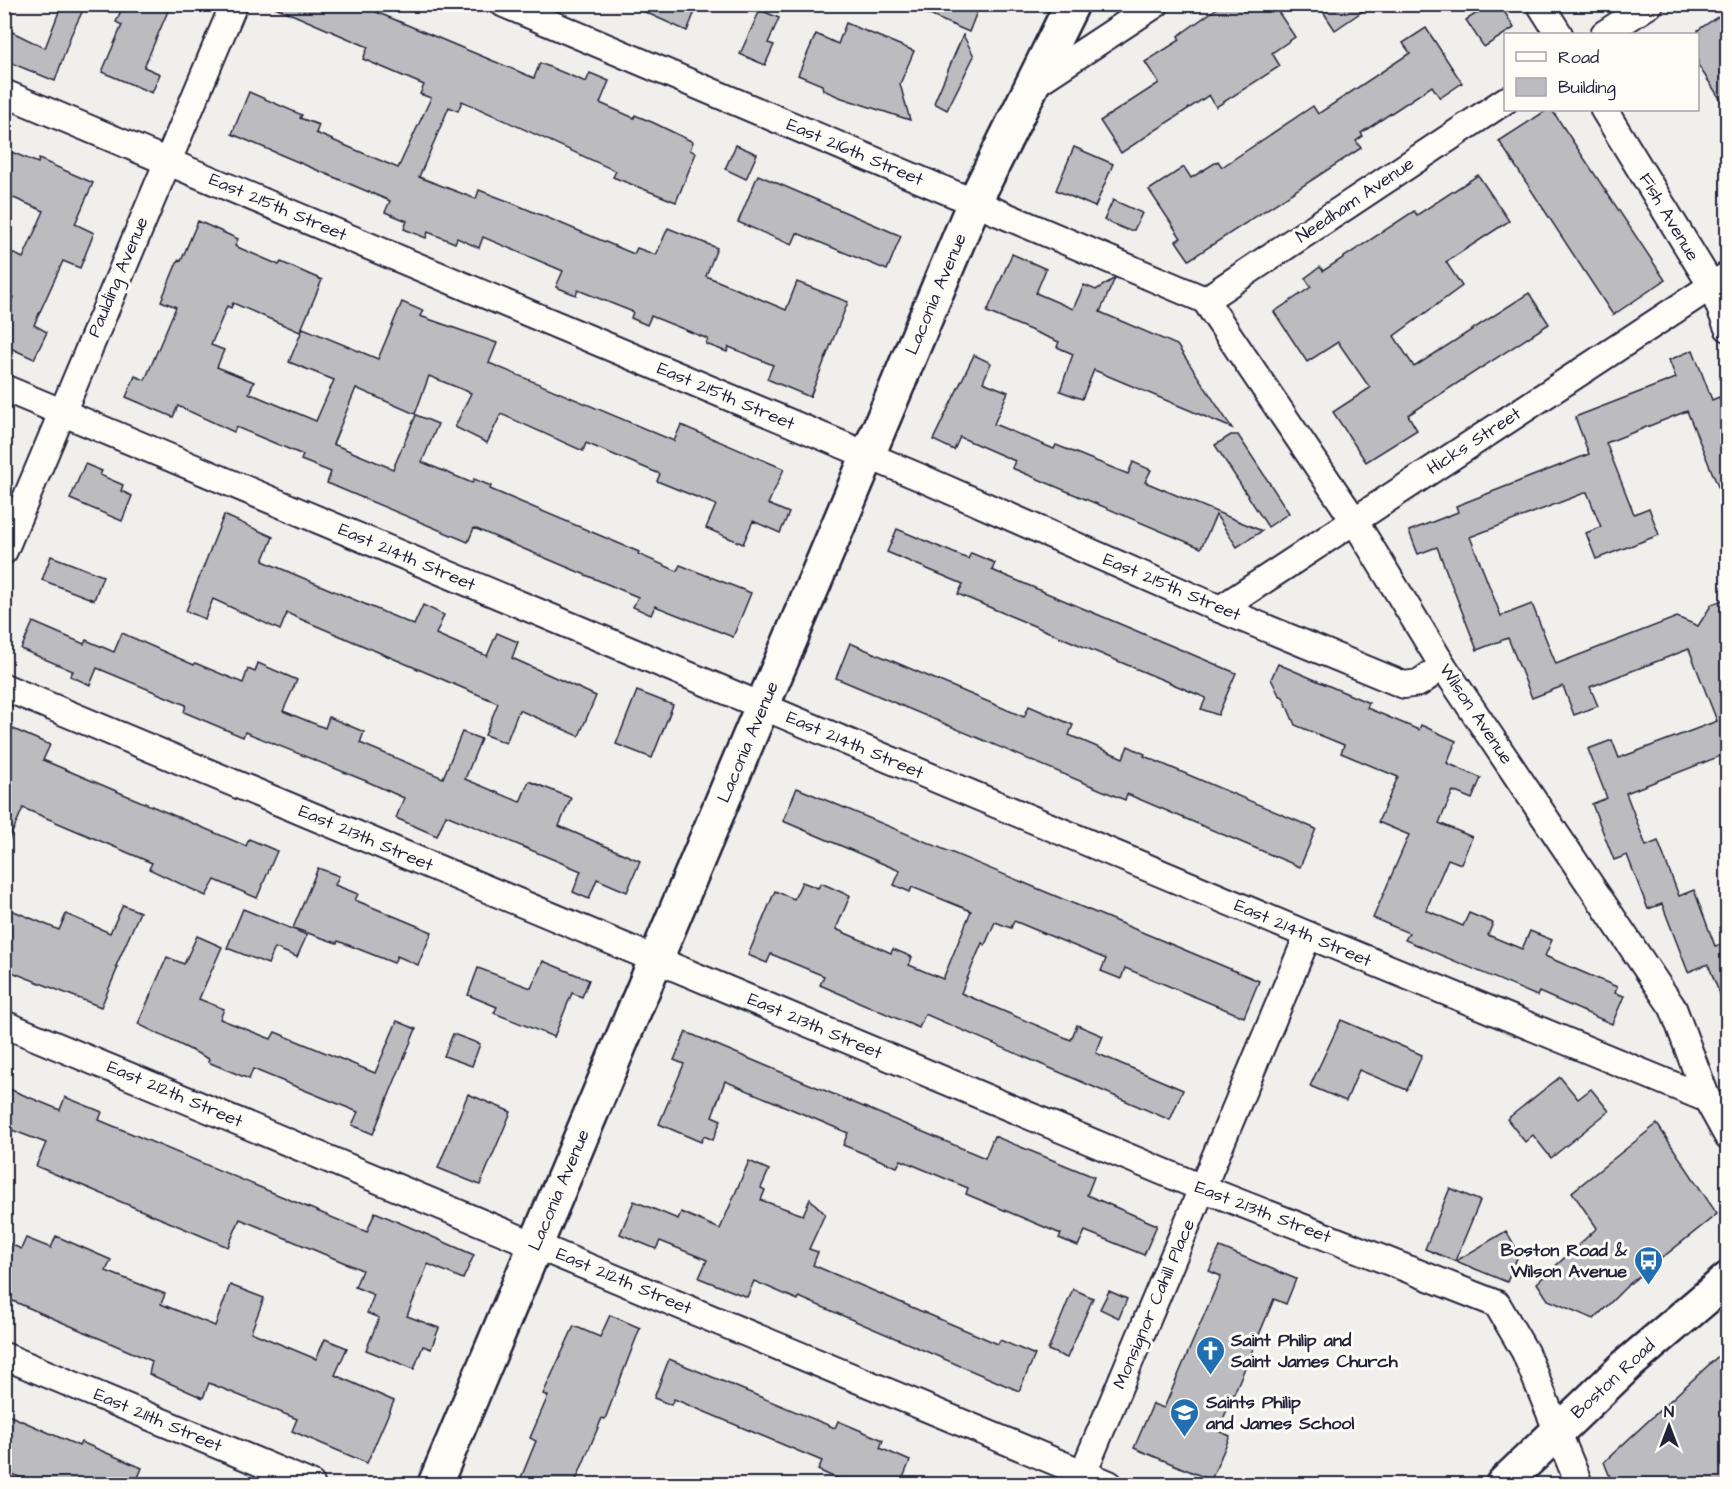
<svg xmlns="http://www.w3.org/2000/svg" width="1732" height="1489" font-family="'Architects Daughter',sans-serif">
<rect width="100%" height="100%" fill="#f0efec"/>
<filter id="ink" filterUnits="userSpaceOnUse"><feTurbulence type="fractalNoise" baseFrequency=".0167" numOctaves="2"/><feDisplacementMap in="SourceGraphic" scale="12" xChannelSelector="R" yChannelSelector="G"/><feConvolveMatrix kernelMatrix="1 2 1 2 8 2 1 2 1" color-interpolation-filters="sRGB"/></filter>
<g filter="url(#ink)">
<!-- building -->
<g fill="#bcbcc0" stroke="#22223b" stroke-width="1.5">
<path d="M62,4H86L71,35L55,81L4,60V28L45,48Z"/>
<path d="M124,4H171L144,67L160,74L152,93L102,72L122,25L116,22Z"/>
<path d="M268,4H377L374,11L534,78L540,63L586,82L590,73L609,81L600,103L634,118L635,115L654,123L693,142L690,150L696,153L676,202L613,177L616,171L462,101L458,111L449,107L419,177L476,199L479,190L505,200L634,254L637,248L656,255L668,228L717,248L706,276L786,310L797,282L848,302L810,397L767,379L773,365L729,347L727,352L706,344L708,339L651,316L647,325L631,318L633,312L578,290L576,295L556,287L563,271L483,237L479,248L457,238L455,243L428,232L426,238L404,229L407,221L385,212L390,201L232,134L249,92L302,115L300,118L319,125L316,133L398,168L431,98L420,94L424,85L363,59L368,47Z"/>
<path d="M627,4H698L687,31Z"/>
<path d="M904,4H980L969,32Z"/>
<path d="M1223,4H1273L1295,37L1272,53L1280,66L1216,107L1209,95L1121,153L1100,121L1159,83L1145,62L1180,40L1178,36Z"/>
<path d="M1318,4H1373L1335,30Z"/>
<path d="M1491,4H1500L1514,28L1484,47L1466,20Z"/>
<path d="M760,10L779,18L768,43L774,45L765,65L740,54Z"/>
<path d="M1728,10V111L1698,65V30Z"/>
<path d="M846,23L914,51L900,84L910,120L842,98L823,90L822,85L798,75L816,34L838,44Z"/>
<path d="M1426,28L1462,83L1440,98L1432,86L1361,133L1363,136L1356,141L1361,148L1189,260L1176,241L1181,238L1149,190L1184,167L1191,178L1218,161L1222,167L1313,106L1318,114L1410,53L1403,43Z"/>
<path d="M963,35L974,56L947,110L934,103Z"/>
<path d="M1547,110H1552L1665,280L1613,315L1499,141Z"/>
<path d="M736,145L757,154L746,179L725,169Z"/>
<path d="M1074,147L1113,164L1095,207L1056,190Z"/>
<path d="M4,149L38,163L39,159L93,183L75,224L94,233L80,268L63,261L34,325L47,332L34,359L4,345V315L13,297L4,293V249L23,258L44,211L4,194Z"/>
<path d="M758,175L901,236L887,270L797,233L792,245L738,222Z"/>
<path d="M1478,175L1509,221L1446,262L1462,286L1394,336L1414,367L1529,293L1549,324L1408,415L1417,430L1366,462L1333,412L1370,388L1338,342L1307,362L1274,312L1311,287L1305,278L1320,267L1323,271L1414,211L1417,215Z"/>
<path d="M1113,200L1142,213L1134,230H1127L1104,220Z"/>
<path d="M198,221L238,239L235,246L279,265L281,262L322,280L300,332L233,303L231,308L227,306L211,345L224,350L217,367L254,382L249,393L316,421L334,380L289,362L303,328L378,359L402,302L423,311L420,316L497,343L489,363L674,441L681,425L784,469L768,504L789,513L780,533L753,521L743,544L706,528L716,505L657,481L660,474L605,451L586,443L583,451L501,414L487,443L455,427L471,393L429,376L415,414L356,388L333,444L393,469L416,415L438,424L422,462L472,483L474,479L491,486L490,489L639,552L638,554L677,571L680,565L751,593L733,637L655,606L651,615L633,607L638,597L474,528L468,542L327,483L331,472L301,460L303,455L236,427L234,432L178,406L173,417L126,397L135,376L145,380L176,307L161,301L178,260L181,261Z"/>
<path d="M1012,254L1046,269L1036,293L1073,309L1084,285L1096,290L1115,278L1100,312L1177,345L1232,428L1094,370L1082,399L1060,391L1073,354L1057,347L1059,342L987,312Z"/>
<path d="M1693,350L1712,400L1719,397L1728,419V511L1687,411L1606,443L1634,514L1649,508L1659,535L1596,559L1586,533L1601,527L1587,492L1470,537L1501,616L1532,604L1556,664L1677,617L1698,626L1712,604L1728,598V753L1626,793L1646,846L1658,841L1679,896L1694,890L1715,946L1728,942L1726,1010L1708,964L1688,972L1662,904L1648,909L1627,855L1614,860L1592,804L1607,798L1588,749L1612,740L1619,758L1717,721L1689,649L1590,687L1598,706L1574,715L1563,686L1532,698L1508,638L1477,650L1437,547L1418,554L1409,531L1458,512L1456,506L1589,454L1575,417L1676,378L1669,360Z"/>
<path d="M974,355L991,363L983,382L1008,392L994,424L1054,449L1056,445L1128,474L1133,462L1151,470L1145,482L1262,531L1237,547L1216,515L1201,548L1012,468L1015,461L960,437L954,450L933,440Z"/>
<path d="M1231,435H1238L1289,513L1268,527L1215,445Z"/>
<path d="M85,464L102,471L100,475L123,485L121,491L132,496L122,521L70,499Z"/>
<path d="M224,515L273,537L263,561L414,625L423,605L444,615L436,634L487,656L497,633L518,642L512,658L596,696L579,736L519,710L506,743L485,735L498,703L305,621L287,613L280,630L213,599L205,619L186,611Z"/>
<path d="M897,529L968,559L971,553L995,563L992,570L1236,673L1218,715L1201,709L1206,698L958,594L963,584L887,552Z"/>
<path d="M51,556L103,576L94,600L42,580Z"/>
<path d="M33,622L84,644L86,640L114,652L122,633L194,665L195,663L243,683L248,669L255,672L258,663L297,680L283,711L325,728L329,717L364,732L360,743L443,778L462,732L481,739L465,779L520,802L529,781L571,798L559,826L640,861L627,892L597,879L589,899L573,892L581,871L526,848L446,815L437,836L396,818L404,798L366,781L245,732L243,737L184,712L186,705L97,668L90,685L70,676L73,671L21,649Z"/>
<path d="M850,643L1024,717L1029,706L1073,725L1069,735L1123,758L1128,746L1145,754L1144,756L1316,829L1300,867L1127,794L1125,800L836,678Z"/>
<path d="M1278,664L1369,703L1367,708L1419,730L1421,725L1456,741L1447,763L1481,778L1472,799L1453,791L1439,823L1472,837L1461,864L1448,859L1426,910L1463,926L1469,913L1493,923L1488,935L1522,949L1530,931L1552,940L1545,956L1617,987L1615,993L1624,996L1612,1024L1539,992L1537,996L1405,940L1409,933L1373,918L1409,835L1378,822L1398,777L1341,753L1344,745L1295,725L1283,697L1279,695L1271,679Z"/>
<path d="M637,691L673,705L652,758L616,744Z"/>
<path d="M4,725L50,745L43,760L246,846L249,839L277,851L257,898L215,880L206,896L149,869L152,863L23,808L4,851Z"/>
<path d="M797,788L1259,981L1244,1017L1125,968L1121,979L1101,971L1106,959L1019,923L1014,921L1011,928L995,922L985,945L982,943L961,993L1071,1040L1077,1025L1103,1036L1096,1053L1183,1090L1170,1120L925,1014L919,1028L820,985L824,976L771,954L767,963L748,955L775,891L794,899L802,882L818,888L821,883L850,896L836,929L891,953L893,949L912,957L909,965L943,979L971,911L912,887L910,892L894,885L900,871L783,821Z"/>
<path d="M318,868L339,876L335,885L358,894L355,900L432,932L418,965L397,956L394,963L338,941L337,943L293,928Z"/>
<path d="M123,905L140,912L116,966L118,967L101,1007L4,969V907L59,930L66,914L110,933Z"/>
<path d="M243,909L307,935L297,957L275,948L268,964L227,948Z"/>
<path d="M197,936L222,947L199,999L224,1009L220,1019L271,1039L275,1032L375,1073L397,1021L416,1029L373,1134L352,1125L358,1112L253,1069L249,1079L208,1062L209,1059L138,1024L167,957L184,964Z"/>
<path d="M543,961L589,980L582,997L572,993L554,1037L494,1013L497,1007L468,995L478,968L531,988Z"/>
<path d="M1341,1020L1422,1055L1407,1090L1359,1070L1346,1101L1310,1086Z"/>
<path d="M686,1032L985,1158L994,1136L1094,1177L1087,1195L1157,1225L1144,1255L1085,1231L1078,1246L1059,1238L1061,1234L966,1194L968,1188L901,1160L897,1167L843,1145L848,1133L725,1081L712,1116L721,1120L713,1140L704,1136L701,1142L659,1124L684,1064L674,1060Z"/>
<path d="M453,1034L480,1044L472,1066L444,1056Z"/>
<path d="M1560,1077L1578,1099L1591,1089L1609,1111L1551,1158L1533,1135L1525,1142L1507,1119Z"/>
<path d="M9,1089L60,1110L65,1097L102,1112L99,1120L367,1232L375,1212L474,1255L463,1279L428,1264L407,1316L439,1328L431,1349L423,1346L414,1369L366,1350L379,1318L367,1313L374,1295L355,1287L362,1270L240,1219L228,1247L36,1166L46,1143L4,1127V1100Z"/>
<path d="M468,1094L511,1112L480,1185L438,1168Z"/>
<path d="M1657,1124L1717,1214L1628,1285L1594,1319L1548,1300L1537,1283L1597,1228L1572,1192Z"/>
<path d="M749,1161L769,1170L761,1188L765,1190L761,1200L803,1215L810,1199L825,1214L809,1249L818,1252L813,1265L998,1344L1000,1340L1035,1355L1019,1391L799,1297L798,1300L754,1281L747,1297L699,1278L707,1260L660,1241L656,1249L620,1234L634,1201L678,1219L681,1212L720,1229Z"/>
<path d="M1450,1188L1480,1201L1455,1261L1425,1249Z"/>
<path d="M1506,1231L1519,1253L1507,1282L1456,1261Z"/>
<path d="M56,1236L111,1260L106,1271L165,1294L161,1304L215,1326L230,1285L264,1298L251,1332L316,1359L325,1339L347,1348L335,1375L394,1401L367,1463L292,1431L297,1419L209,1383L203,1398L149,1374L152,1361L6,1298L10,1288L4,1286V1241L21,1249L26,1238L51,1248Z"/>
<path d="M1220,1247L1296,1279L1286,1304L1274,1299L1253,1349L1218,1431L1230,1436L1211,1480L1134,1448L1153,1404L1164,1408L1221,1276L1209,1271Z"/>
<path d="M1073,1289L1093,1298L1067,1358L1048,1350Z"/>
<path d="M1109,1291L1127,1299L1119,1318L1100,1309Z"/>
<path d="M610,1315L640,1328L605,1419L602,1418L574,1485H518L536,1441L530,1438L548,1396L543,1394L574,1326L600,1337Z"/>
<path d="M1728,1347V1485H1613L1604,1462Z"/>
<path d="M669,1359L835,1428L838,1421L883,1440L880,1448L910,1461L900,1485H851L818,1470L822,1461L674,1399L671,1405L654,1398Z"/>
<path d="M4,1413L79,1446L81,1442L142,1468L135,1485H36L4,1470Z"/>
</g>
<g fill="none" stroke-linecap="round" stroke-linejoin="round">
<defs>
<g id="street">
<path d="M504,4L1205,300"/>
<path d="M1540,4L1559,34"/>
<path d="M1604,34L1650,4"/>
<path d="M1030,87L1156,4"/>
<path d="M4,93L917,476L1220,609L1404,685L1419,683L1443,666"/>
<path d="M1604,110L1711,285L1728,328"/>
<path d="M1205,300L1354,520L1443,666L1673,1008L1707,1099L1728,1137"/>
<path d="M1205,300L1506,100"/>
<path d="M4,388L1308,935L1707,1099"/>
<path d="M4,551L234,4"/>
<path d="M1220,609L1728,275"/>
<path d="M4,687L1202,1188L1497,1304L1525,1352L1579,1484"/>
<path d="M4,1024L1109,1484"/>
<path d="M4,1356L311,1484"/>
<path d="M1083,1473L1308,935"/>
</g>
<path id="secondary" d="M435,1484L974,203L1072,4"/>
<path id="primary" d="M1503,1484L1627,1365L1728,1279"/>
</defs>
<!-- street casing -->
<use href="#street" stroke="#22223b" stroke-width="30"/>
<!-- secondary casing -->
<use href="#secondary" stroke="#22223b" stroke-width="38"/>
<!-- primary casing -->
<use href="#primary" stroke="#22223b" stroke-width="38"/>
<!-- street -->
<use href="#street" stroke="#fdfcf7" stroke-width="26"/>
<!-- secondary -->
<use href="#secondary" stroke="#fdfcf7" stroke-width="33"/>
<!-- primary -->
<use href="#primary" stroke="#fdfcf7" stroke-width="33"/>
</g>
</g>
<!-- icons -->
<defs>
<symbol id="bus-pin" viewBox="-11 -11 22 30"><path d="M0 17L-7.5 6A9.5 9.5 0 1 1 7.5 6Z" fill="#1f6fb2" stroke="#fdfcf7"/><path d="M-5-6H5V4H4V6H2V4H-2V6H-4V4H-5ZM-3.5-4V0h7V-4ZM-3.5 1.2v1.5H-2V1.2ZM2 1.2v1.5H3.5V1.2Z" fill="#fff"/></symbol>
<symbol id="church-pin" viewBox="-11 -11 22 30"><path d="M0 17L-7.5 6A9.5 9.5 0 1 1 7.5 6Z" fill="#1f6fb2" stroke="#fdfcf7"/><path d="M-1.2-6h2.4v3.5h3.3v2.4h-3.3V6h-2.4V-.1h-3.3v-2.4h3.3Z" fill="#fff"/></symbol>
<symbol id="school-pin" viewBox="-11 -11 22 30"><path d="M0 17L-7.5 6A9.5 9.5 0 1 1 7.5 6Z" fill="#1f6fb2" stroke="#fdfcf7"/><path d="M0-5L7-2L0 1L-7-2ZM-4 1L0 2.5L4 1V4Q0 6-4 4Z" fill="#fff"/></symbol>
</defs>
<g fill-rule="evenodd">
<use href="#bus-pin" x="1632" y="1244" width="33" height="45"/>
<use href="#church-pin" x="1194" y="1334" width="33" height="45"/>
<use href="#school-pin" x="1168" y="1396" width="33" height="45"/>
</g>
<g text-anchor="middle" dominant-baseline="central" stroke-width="6" stroke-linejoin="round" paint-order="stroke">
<!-- street labels -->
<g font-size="18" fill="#22223b" stroke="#fdfcf7">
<text transform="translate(855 152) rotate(23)">East 216th Street</text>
<text transform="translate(1355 200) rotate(-34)">Needham Avenue</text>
<text transform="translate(278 207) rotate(23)">East 215th Street</text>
<text transform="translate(1669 217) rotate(59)">Fish Avenue</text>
<text transform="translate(118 277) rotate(-67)">Paulding Avenue</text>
<text transform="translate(936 294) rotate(-67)">Laconia Avenue</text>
<text transform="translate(726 396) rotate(23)">East 215th Street</text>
<text transform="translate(1474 441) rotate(-33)">Hicks Street</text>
<text transform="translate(407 557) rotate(23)">East 214th Street</text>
<text transform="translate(1172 587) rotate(23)">East 215th Street</text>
<text transform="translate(1476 714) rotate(56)">Wilson Avenue</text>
<text transform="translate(748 742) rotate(-67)">Laconia Avenue</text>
<text transform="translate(855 745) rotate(23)">East 214th Street</text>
<text transform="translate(366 838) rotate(23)">East 213th Street</text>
<text transform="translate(1303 933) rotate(23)">East 214th Street</text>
<text transform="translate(815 1026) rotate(23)">East 213th Street</text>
<text transform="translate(175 1094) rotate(23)">East 212th Street</text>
<text transform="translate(559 1190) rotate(-67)">Laconia Avenue</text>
<text transform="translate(1263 1212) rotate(21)">East 213th Street</text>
<text transform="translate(624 1281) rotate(23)">East 212th Street</text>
<text transform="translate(1154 1304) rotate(-67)">Monsignor Cahill Place</text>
<text transform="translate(1613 1379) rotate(-43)">Boston Road</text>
<text transform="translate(158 1420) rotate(23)">East 211th Street</text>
</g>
<!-- poi labels -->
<g font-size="18" font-weight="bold" fill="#22223b" stroke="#fdfcf7" text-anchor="start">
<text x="1627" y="1250" text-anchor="end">Boston Road &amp;<tspan x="1627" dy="21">Wilson Avenue</tspan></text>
<text x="1231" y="1340">Saint Philip and<tspan x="1231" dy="21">Saint James Church</tspan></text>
<text x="1206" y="1402">Saints Philip<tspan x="1206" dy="21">and James School</tspan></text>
</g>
</g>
<!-- margin -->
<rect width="1732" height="1489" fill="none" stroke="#fdfcf7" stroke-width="24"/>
<rect x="12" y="12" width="1708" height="1465" fill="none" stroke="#22223b" stroke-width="2" filter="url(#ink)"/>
<!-- legend -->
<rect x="1504" y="33" width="195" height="78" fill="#fdfcf7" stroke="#a5a5ac" stroke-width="1.5"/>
<rect x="1516" y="52" width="30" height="9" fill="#fdfcf7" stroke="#a5a5ac" stroke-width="1.5"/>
<text x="1558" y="63" font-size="18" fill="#22223b">Road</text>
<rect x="1516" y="78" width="30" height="18" fill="#bcbcc0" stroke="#a5a5ac" stroke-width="1.5"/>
<text x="1558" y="93" font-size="18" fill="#22223b">Building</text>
<!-- north arrow -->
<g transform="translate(1669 1426)" stroke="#fdfcf7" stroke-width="4.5" paint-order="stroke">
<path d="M0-4.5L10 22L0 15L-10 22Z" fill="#22223b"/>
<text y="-9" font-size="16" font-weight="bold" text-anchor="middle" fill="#22223b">N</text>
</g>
</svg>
